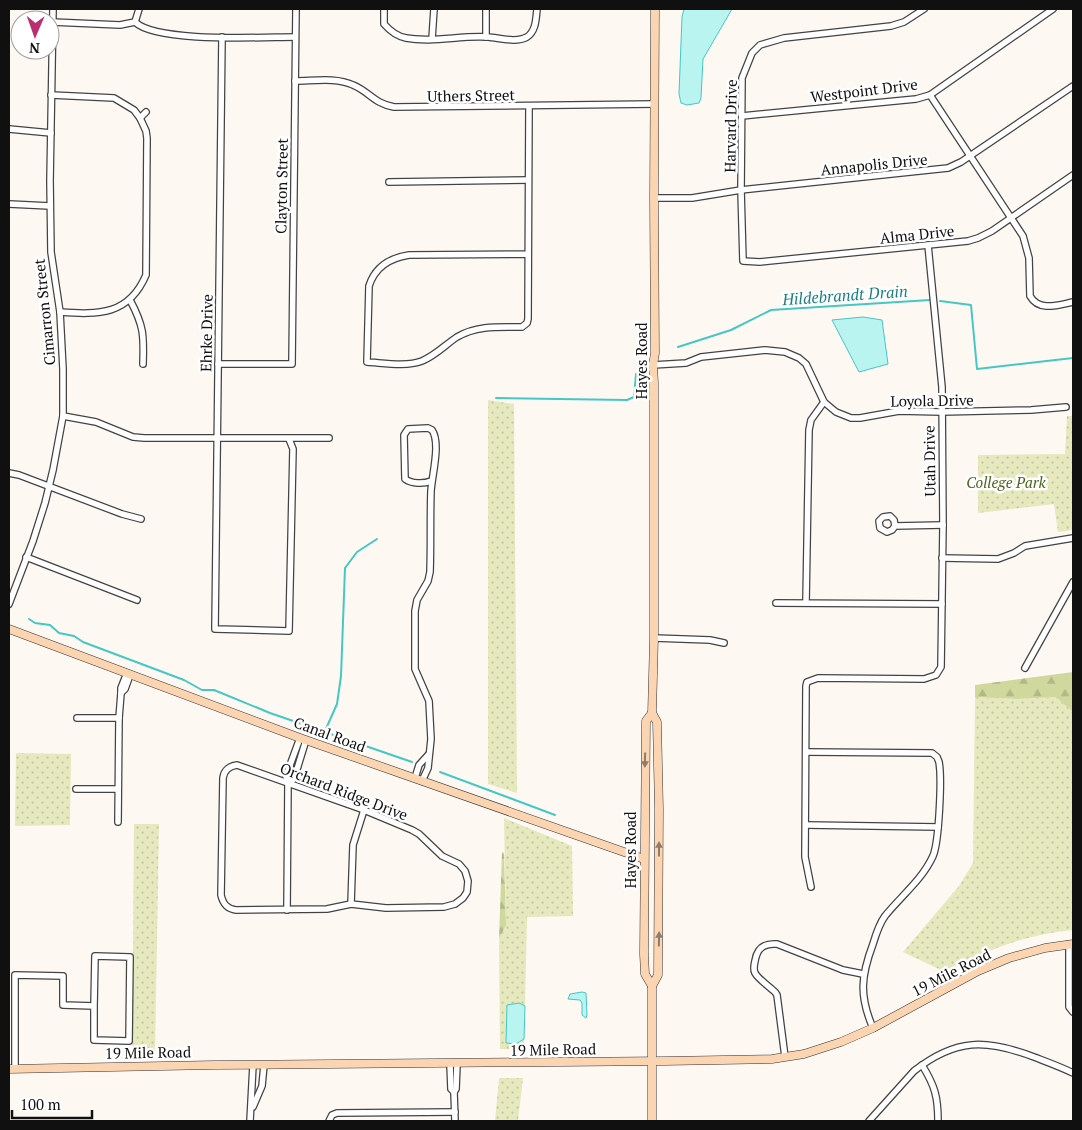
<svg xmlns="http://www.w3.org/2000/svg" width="1082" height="1130" font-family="'PT Serif',serif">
<defs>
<pattern id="green-dots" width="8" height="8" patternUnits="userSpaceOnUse" patternTransform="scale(1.25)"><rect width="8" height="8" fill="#e6e8be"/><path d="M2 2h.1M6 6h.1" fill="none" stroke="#c4c6a2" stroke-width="1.8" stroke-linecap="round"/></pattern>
<pattern id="forest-firs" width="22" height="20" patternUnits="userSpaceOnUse" patternTransform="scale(1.25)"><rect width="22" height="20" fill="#d1d89e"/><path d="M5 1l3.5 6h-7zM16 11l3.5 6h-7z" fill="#b2b887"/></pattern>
</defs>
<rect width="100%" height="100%" fill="#fef8f3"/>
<!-- green -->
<g fill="url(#green-dots)">
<path d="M488,400L514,404L517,793L488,784Z"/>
<path d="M1067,416H1073V530L1058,532L1054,504L978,513V455L1065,454Z"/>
<path d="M975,697L1017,699L1057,697L1073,712V930C1027,934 986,950 945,972L903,952L959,886L973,863Z"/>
<path d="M16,753L71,754L70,825L15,826Z"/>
<path d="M504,818L572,846L573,916L527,917L524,1049H500L499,939L506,925Z"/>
<path d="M134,824H159L155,1053H132Z"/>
<path d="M499,1078H523L518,1121H495Z"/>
</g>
<!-- forest -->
<g fill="url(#forest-firs)">
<path d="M1073,672V712L1056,697L1017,699L975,697V685Z"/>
<path d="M502,852L504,853L506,925L499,939Z"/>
</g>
<!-- water -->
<g fill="#baf4f1" stroke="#45c7c4">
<path d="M684,9H732L703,59L701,98L699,103L687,105L681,103L679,94L682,17Z"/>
<path d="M863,317L882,320L888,364L859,372L832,320Z"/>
<path d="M582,992L586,993L587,1015L586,1018L582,1015V1003L580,1000L568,999L570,994Z"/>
<path d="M519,1003L525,1006L524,1039L516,1044L506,1043L507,1005Z"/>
</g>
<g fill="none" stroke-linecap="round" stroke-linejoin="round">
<!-- stream -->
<g stroke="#45c7c4" stroke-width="2">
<path d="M940,301L971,305L977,369L1073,358"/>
<path d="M678,347L731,330L771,310L930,300"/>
<path d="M496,398L627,400L634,397L636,374"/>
<path d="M29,619L35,623L50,625L59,633L74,636L83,642L184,680L202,690H214L270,713L412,762"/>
<path d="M325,731L337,704L341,676L345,568L357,552L377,539"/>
<path d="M440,772L555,815"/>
</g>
<defs>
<g id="street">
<path d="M384,9V24C390,31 396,36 406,38C433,43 461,35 488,37C500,38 516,43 527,37C536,31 536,19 537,9"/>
<path d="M924,9L904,22L891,26L784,38L760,45L752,53L742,78L741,190L743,261L760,262L968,241L978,238L992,231L1073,175"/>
<path d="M52,22L120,25L135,22C157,43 262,37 295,37"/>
<path d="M135,22L139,9"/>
<path d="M222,37L215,629L289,631L293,449L289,439"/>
<path d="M486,37V9"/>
<path d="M432,39L434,9"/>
<path d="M295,81C313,81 336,77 353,85C370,92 373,103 394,107L655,104"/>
<path d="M51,95L114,98L134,110L140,118L146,112"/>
<path d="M930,95L1023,236L1029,258L1030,296C1039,312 1058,305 1073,302"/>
<path d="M742,116L916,99L930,95L1053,9"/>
<path d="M9,129L51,133"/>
<path d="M389,182L528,180"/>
<path d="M654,198H692L741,190L948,168L961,162L1073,86"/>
<path d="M9,204L50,206"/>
<path d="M528,254L409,255C389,258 375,267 369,286L367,362C384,363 406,367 422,361C436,355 445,345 457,337C477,325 500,327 522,327L527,323L528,319C528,248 528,177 529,106"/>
<path d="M130,300C144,326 144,336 143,364"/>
<path d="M60,312C99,315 129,315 146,275L147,138L146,131L140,118"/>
<path d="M218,364H292L296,9"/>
<path d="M653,365L686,363L701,357L765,350L785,352L799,358L806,364L824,402L836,412L851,418H860L899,411L941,412L1031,410L1066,407"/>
<path d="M63,416L96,422L133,437L144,438H329"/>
<path d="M9,473L19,475L122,514L141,519"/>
<path d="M895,526L894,520L890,516L883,517L879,521L880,528L887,532L892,530L895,526L943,525"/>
<path d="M26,557L137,600"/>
<path d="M942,558L998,559L1014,553L1025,546L1073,538"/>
<path d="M806,602L809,430L811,420L824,402"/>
<path d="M776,603L942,604"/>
<path d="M9,604L33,541L45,503L53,470L63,416V369L60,312L51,252L50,181L53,9"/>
<path d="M654,638L710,640L724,643"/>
<path d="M1025,668L1073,582"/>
<path d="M127,673L121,688V693L125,689L130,675"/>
<path d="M77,718H119"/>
<path d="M300,738L286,776L288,783L294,779L306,740"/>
<path d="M807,752L932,753L937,757L939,762C942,778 939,842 933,856C922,880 901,896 885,916C879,924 876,934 873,944C861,976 859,996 873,1028"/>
<path d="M237,765L364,810L412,830L419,834L442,856L459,864L465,871L468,881L467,892L463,898L455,904L444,907L386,908L351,904L327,909L236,910C227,909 223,904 221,895L223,778C224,770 230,766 237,765Z"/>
<path d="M415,778L419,765L429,754"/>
<path d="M422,781L428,768L431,739L429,701L415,669V611L417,600L428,581L430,572C431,545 430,518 431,491C432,475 441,443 432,430L428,428L408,429L404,435L405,479C412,484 424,484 431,481"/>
<path d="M76,789H118"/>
<path d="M118,822L119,718L121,693"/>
<path d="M806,825L938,827"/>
<path d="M811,887L805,857L806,686L807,682L818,678L924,679L936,675L941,667L943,525L942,387L928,245"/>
<path d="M351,904L353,845L364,810"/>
<path d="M287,910L288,783"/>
<path d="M1069,944V1007L1073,1012"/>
<path d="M785,1057L777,995L775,992C769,986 759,980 755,973C753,969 754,965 755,961C757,948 764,943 777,944L843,970L863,974"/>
<path d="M450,1064L451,1089L454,1092"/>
<path d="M922,1065C935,1086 938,1097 938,1121"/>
<path d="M15,1069V975L63,976V1005L94,1006L95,956L130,957L129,1041L94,1040V1006"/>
<path d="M253,1107L262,1086L264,1065"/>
<path d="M250,1121L253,1065"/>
<path d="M329,1121L332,1115L337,1113L455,1112"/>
<path d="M455,1121L454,1092L456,1089L457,1064"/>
<path d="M869,1121L914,1071C956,1038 986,1039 1034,1057C1047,1062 1061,1067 1073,1073"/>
</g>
<g id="secondary">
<path d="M9,629L300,738L644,859"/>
<path d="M652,713L646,721L644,954L645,974L652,986"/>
<path d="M9,1069L214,1065L665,1061L772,1059L804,1054L841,1042L873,1028L978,971L1009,958L1045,948L1073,944"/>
<path d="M652,1121V986L658,975L659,809L657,722L652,713L654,638V383L653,365L655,353L654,198L655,9"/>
</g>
</defs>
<!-- street casing -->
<use href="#street" stroke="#434343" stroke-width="8"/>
<!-- secondary casing -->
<use href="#secondary" stroke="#323232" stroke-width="9"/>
<!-- street -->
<use href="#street" stroke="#fff" stroke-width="5.5"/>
<!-- secondary -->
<use href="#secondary" stroke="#fbd4b2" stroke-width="8"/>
</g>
<!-- one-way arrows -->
<defs><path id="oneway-solid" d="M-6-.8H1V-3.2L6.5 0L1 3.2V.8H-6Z" transform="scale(1.25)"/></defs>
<g fill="#917c69">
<use href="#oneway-solid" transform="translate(645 760) rotate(91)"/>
<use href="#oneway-solid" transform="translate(659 849) rotate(-90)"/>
<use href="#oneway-solid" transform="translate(659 939) rotate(-89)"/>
</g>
<g text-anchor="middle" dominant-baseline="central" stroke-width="5" stroke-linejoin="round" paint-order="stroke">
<!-- street labels -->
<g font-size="15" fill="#101010" stroke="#fff">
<text transform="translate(864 90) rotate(-7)">Westpoint Drive</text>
<text transform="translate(471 95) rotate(-1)">Uthers Street</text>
<text transform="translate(730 126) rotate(-89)">Harvard Drive</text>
<text transform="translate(874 164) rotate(-6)">Annapolis Drive</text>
<text transform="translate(281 186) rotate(-89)">Clayton Street</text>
<text transform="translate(917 234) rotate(-6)">Alma Drive</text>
<text transform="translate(44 312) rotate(-96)">Cimarron Street</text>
<text transform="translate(206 333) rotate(-89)">Ehrke Drive</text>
<text transform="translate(641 361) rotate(-90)">Hayes Road</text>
<text transform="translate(932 400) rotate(-1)">Loyola Drive</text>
<text transform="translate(929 461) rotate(-91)">Utah Drive</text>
<text transform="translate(330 734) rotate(20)">Canal Road</text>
<text transform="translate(344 791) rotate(21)">Orchard Ridge Drive</text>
<text transform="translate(630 850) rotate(-90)">Hayes Road</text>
<text transform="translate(951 972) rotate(-27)">19 Mile Road</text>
<text transform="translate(553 1049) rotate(-1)">19 Mile Road</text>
<text transform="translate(148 1052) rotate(-1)">19 Mile Road</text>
</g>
<!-- park labels -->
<g font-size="15" font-style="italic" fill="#4d6522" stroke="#fff">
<text x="1006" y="482">College Park</text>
</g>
<!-- water labels -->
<g font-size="16" font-style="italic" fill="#1b7f81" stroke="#fff">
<text transform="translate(845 295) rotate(-4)">Hildebrandt Drain</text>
</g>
</g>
<!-- border -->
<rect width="1082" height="1130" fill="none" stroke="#101010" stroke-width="20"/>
<!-- north arrow -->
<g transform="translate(35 35) rotate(182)"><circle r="24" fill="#ffffff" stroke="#9f9f9f"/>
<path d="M0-4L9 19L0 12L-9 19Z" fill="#ba2e70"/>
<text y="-8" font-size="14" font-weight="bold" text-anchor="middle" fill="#101010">N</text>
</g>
<!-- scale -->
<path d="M12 1110v8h80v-8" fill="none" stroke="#101010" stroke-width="2.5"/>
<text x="20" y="1110" font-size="15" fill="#101010" stroke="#ffffff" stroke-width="4" paint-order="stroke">100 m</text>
</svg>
